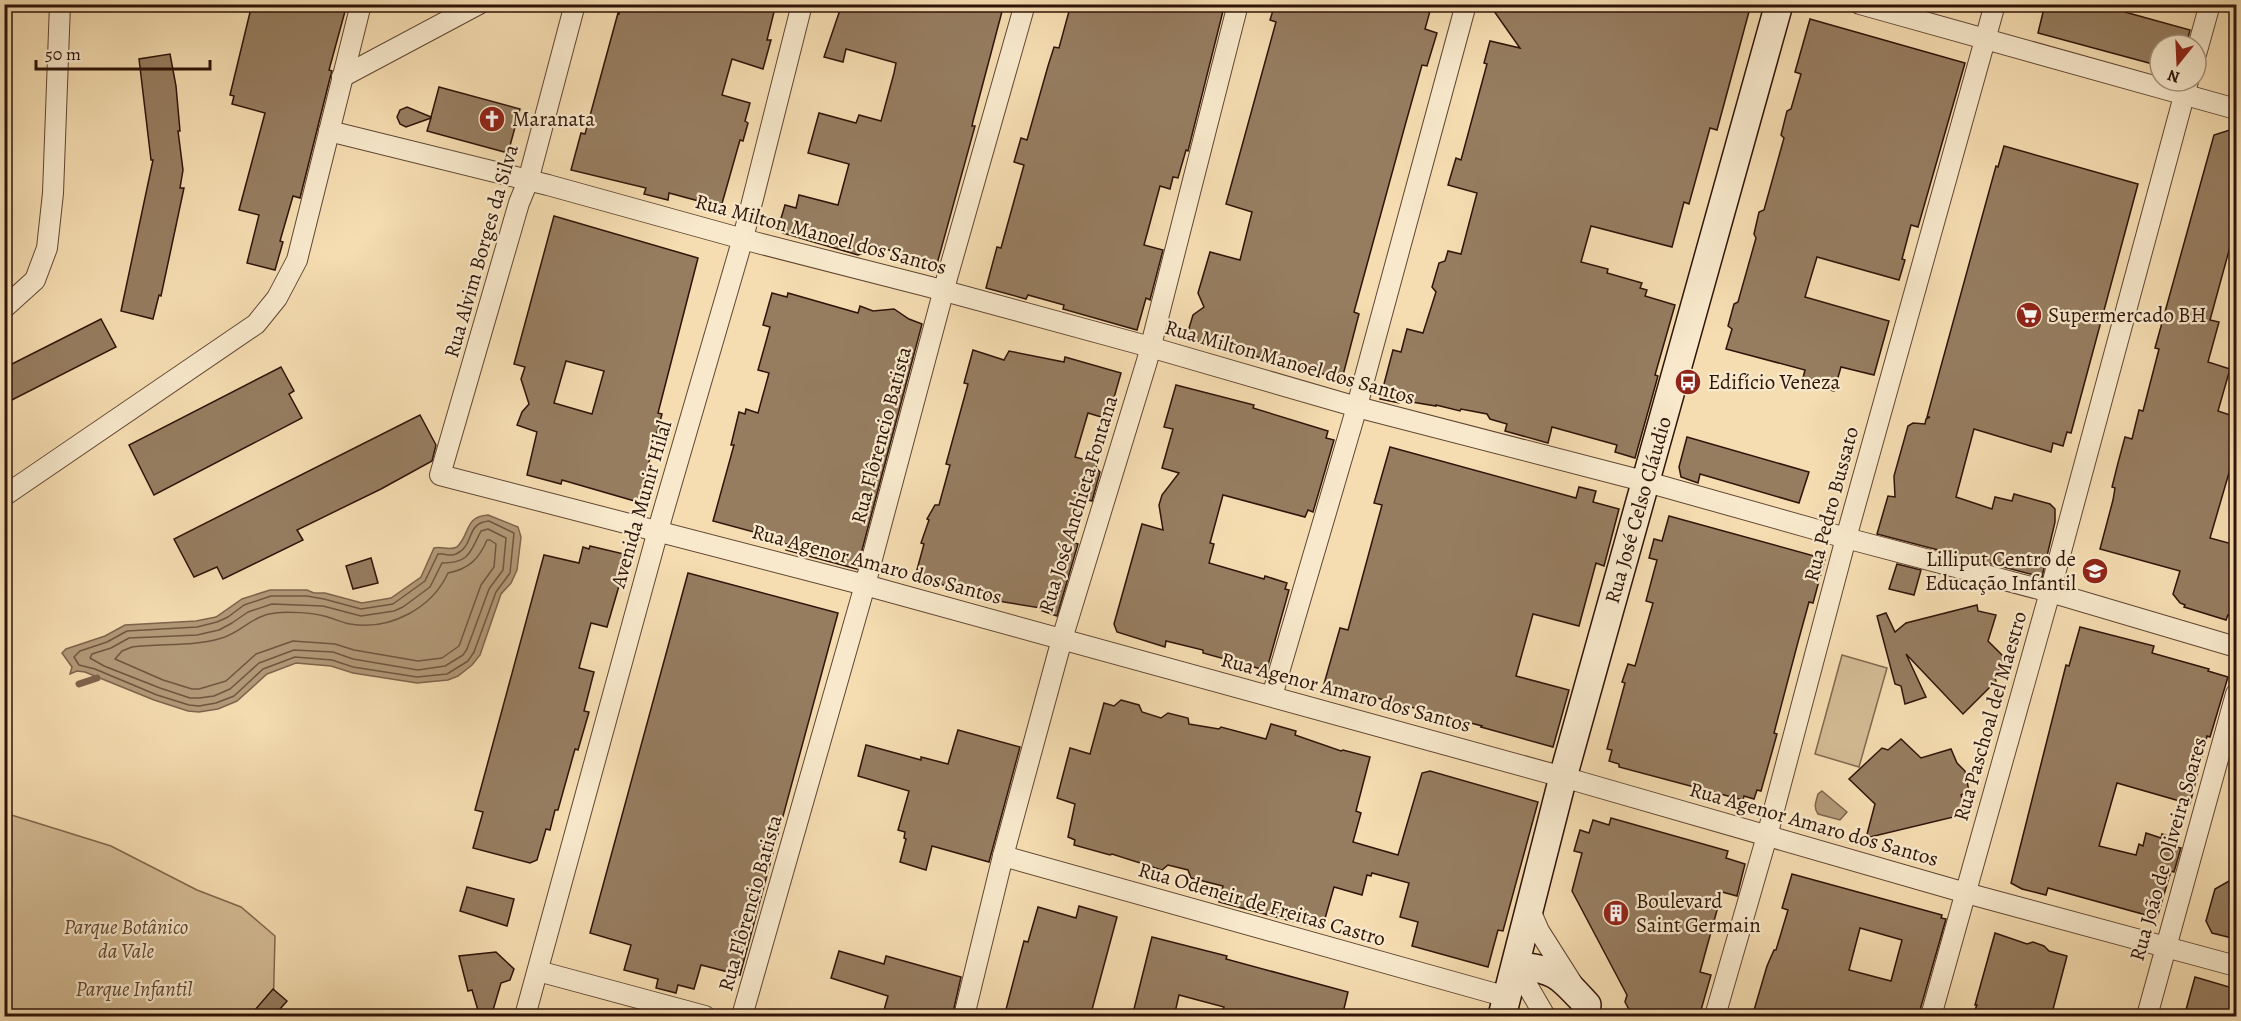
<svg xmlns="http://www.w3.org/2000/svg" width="2241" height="1021" font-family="Alegreya,serif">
<rect width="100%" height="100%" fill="#f5ddb1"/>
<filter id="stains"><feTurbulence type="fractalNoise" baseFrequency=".00333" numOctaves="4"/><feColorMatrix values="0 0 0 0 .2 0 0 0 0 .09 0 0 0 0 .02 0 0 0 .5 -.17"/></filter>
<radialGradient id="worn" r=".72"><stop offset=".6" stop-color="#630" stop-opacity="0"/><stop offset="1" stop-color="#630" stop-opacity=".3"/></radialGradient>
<!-- green -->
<g fill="#d3bb94" stroke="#81684e" stroke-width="1.5">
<path d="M1842,655L1887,668L1859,767L1815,754Z"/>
<path d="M5,813L111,846L197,890L241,907L275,936L273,1016H5Z"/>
</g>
<!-- water -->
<g fill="#b29978" stroke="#7e644c" stroke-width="1.5">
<path d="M488,515L518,527L521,537L517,570L511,583L501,594L480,655L472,665L458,676L448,680L417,683L353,673L331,666L296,663L267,674L237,701L218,709L199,712L188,711L154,700L85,672L77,671L70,674L72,667L62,653L66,649L105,636L125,625L196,621L216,617L242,599L270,590H307L314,593H325L362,603L391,598L421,577L434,548C442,546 449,551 457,547C471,533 464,517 488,515Z"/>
<path d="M1822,791L1847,812L1840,820L1818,814C1813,807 1816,802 1818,794Z"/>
</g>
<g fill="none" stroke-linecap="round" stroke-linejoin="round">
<!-- shore -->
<g stroke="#705640" stroke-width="1.5">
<path d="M489,521L514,533L510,573L496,592L474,652L468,661L447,674L417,677L353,667L332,660L295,657L263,669L234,696L216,703L199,706L189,705L157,695L95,669L79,665L74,657L80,651L107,642L127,631L197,627L217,622L228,617L244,605L271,596H307L324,599L361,609L393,604L425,581L438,554C444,553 450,557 456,554C475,546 465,523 489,521Z"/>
<path d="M488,529L506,538L503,570L489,589L467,649L463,655L445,666L418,670L353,659L333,652L294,650L259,663L230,689L214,696L199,698H190L160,688L104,666L90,658L92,654L111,648L129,638L197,635L219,630L232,623L248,612L272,604L323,606L361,616L394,611L403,607L430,587L442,563C470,563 470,552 481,531Z"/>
<path d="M487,540H490L496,544L494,567L481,585L459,646L442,658L418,661L354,650L335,644L293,641L256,654L226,681L199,689H192L163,680L115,659L122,651L132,647C162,643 193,647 222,638C242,632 253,615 275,613C288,611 312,613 324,616C333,618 342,623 350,624C390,631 432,608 448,573C469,569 479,559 487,540Z"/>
</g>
<!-- stream -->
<path stroke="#7e644c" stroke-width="7" d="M79,684L97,678"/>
</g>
<!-- building -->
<g fill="#967d60" stroke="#2f1409" stroke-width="1.5" fill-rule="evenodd">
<path d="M252,4H347L329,70L332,71L330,78L300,198L293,196L280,241L283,242L275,270L247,263L259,215L239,210L265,113L232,104L234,96L230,95Z"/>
<path d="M622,4H776L767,40H771L763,69L732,59L722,95L750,103L745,121L748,123L743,141L740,140L721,207L669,193L668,200L644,194L646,188L571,170L581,133L585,134L618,13L619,14Z"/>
<path d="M842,4H1004L973,121L972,126H975L937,264L865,243L861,254L858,255L783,233L781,231L783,226L779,225L785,205L796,208L799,195L838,205L849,164L808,153L819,113L856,123L859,115L881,121L894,73L896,63L846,49L843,62L824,57Z"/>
<path d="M1071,4H1198L1223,11L1188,151L1186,150L1178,178L1173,177L1170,189L1160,186L1144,245L1163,250L1150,300L1146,298L1137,330L1063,309L1064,305L1028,295L1026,299L986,288L997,247L1001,248L1024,165L1014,162L1021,138L1027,140L1048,66L1054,47L1059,48Z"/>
<path d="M1275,4H1432L1425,29L1437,33L1427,66L1422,65L1406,122L1354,312L1359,314L1342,379L1186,338L1193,315L1204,307L1198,293L1210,252L1240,260L1252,212L1226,204L1276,22L1270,20Z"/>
<path d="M1489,4H1738L1750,8L1717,130L1710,128L1689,204L1684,202L1672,247L1591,226L1581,262L1608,269L1607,273L1642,283L1640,288L1647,290L1645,296L1675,305L1655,375L1658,376L1635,458L1615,452L1617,445L1552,427L1548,443L1505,431L1507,424L1490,419L1487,414L1461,409L1460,411L1436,405V406L1400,400L1399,403L1380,399L1393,350L1401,352L1407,329L1423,333L1436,292L1432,287L1439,263L1445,261L1448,251L1461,254L1477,193L1448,185L1456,158L1461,160L1487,64L1484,63L1490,41L1520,48Z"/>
<path d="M2045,4H2096L2190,30L2186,45H2160V66L2038,33Z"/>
<path d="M1810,19L1965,63L1918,227L1911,225L1902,259L1905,260L1899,280L1817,257L1805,297L1889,321L1874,375L1841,367L1834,391L1802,382L1805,370L1726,349L1732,329L1728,326L1734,304L1738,302L1756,238L1754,234L1759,212L1764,210L1784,138L1781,135L1787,111L1791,109L1801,74L1795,72Z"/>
<path d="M170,54L176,86L180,131H178L183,170L180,188H184L161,296L159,295L153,319L121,311L153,160H151L139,59Z"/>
<path d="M439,87L520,109L508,153L427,131L431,118L406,127L400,124L397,117L400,110L407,107L431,117Z"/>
<path d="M2236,128V225L2210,320L2219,322L2208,362L2230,369L2218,411L2236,417V449L2210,538L2236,545V618L2228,615L2226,620L2184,607L2185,605L2180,603L2173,594L2180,571L2100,549L2113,500L2115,488L2112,487L2118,463L2125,437L2132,439L2139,410L2143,411L2159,349L2155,348L2214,135Z"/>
<path d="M2004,146L2138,184L2071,433L2067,432L2063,446L2053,443L2051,452L1974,429L1956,497L1992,509L1995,497L2012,501L2014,494L2050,504L2055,509V522L2042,577L1877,534L1888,496L1895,497L1894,476L1908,426L1913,423L1925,424L1926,419L1930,417H1927L1996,166L1998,167Z"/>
<path d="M554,216L698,258L658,413L662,414L638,502L562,480L561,484L527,475L537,432L517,425L522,412L529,404L521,379L525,367L514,364ZM566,361L604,371L592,414L554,403Z"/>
<path d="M772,293L787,297L788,293L858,313L860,306L873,311L894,309L909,319L922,324L857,569L786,550L787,544L768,539L769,536L713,521L734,445H731L739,412L745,414L746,409L758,413L769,373L758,370L770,327L763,325Z"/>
<path d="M101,319L116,347L4,404V368Z"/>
<path d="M973,350L1004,360L1009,351L1064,362L1065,357L1121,373L1108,419L1088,413L1075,457L1097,463L1096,468L1100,472L1092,501L1084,499L1072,542L1078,544L1057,616L1040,610L1041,608L1004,602L915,577L924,544L921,543L929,520L927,519L935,505H939L950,465L946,464L968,384L964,383Z"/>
<path d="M281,367L294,391L289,394L302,418L154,495L129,445Z"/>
<path d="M1176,385L1254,405L1253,408L1328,431L1326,438L1334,440L1313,512L1308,510L1305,517L1223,495L1210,543L1214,544L1209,563L1264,579L1265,576L1287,583L1285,589L1289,590L1268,665L1262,664L1261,669L1203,653V650L1166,641L1165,647L1117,632L1114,624L1142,524L1163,530L1159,505L1162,495L1179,473L1162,468L1173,429L1164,427Z"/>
<path d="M420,415L436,445L432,461L381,489L297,530L303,540L223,579L217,567L194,577L174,539Z"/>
<path d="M1687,437L1809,472L1799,503L1700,474L1698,483L1681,477L1679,467Z"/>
<path d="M1390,447L1576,498L1579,487L1596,491L1593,502L1619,509L1604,566L1596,563L1579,626L1533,614L1516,676L1569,690L1553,747L1481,727L1482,726L1324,684L1340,628L1348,630L1382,505L1374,503Z"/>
<path d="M1669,516L1825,559L1813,603L1809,602L1798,642L1774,733L1777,734L1761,791L1757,790L1754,799L1744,796L1743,800L1619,767V764L1609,761L1612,750L1607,749L1625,683L1622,682L1628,664L1635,666L1653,603L1646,601L1657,560L1649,558L1654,539L1662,541Z"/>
<path d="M590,546L628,555L607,627L591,623L579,668L594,672L584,711L589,712L578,750L575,749L558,810H555L550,830L546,829L537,860L530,863L473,848L483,812L475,810L544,555L579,563L583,547L589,549Z"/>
<path d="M371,558L378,583L353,589L346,566Z"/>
<path d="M1897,564L1921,570L1914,595L1889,589Z"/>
<path d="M688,573L838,613L740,975L701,965L694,989L678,985L676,993L656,988L658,979L624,970L631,945L590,933Z"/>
<path d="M1977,605L1978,611L1996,615L1988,641L2008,661L1994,675L1996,681L1963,714L1906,654L1926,697L1905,704L1901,686L1895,684L1877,616L1886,613L1895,632L1906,623Z"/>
<path d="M2080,627L2154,646L2152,653L2209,669L2208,671L2228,677L2210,737L2207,736L2190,804L2117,783L2099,846L2136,855L2139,844L2143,846L2146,833L2161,838L2162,834L2179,839L2177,847L2181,848L2180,851L2174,872L2171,871L2157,918L2048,888L2046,895L2022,889L2011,883L2066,665L2069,666Z"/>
<path d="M1121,700L1139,705L1142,712L1161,718L1168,713L1188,718L1189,724L1219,729L1221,727L1266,739L1271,724L1296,731L1295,735L1341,751L1343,750L1370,757L1356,811L1361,813L1353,842L1398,855L1422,773L1430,771L1538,802L1503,931L1498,930L1488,967L1412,946L1418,922L1400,917L1409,883L1372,873L1371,876L1367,875L1362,895L1334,887L1322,929L1219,902L1223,886L1191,878L1188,870L1168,865L1162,870L1112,854L1110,855L1074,845L1075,840L1068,837L1075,804L1057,798L1070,748L1090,754L1104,703L1114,706Z"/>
<path d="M958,730L1020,747L989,862L932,846L926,870L900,862L906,839L904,838L905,832L898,830L909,791L858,776L866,745L921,760V757L948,764Z"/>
<path d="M1901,739L1921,758L1951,749L1957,763L1965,771L1969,791L1961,795L1966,814L1866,838L1875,804L1849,779L1882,748L1888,750Z"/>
<path d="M1611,818L1728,851L1726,858L1745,864L1737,896L1722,892L1700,972L1711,975L1699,1017H1633L1625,1002L1627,995L1572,891L1582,853L1574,851L1580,830L1589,833L1593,820L1609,825Z"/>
<path d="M1792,874L1942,915L1941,918L1946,919L1918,1017H1752L1767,966L1774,950H1776L1788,910L1782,908ZM1860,928L1902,940L1891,981L1849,970Z"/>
<path d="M2236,877V939L2212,933L2206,921L2215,889Z"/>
<path d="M467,887L514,899L507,926L460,911Z"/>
<path d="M1079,906L1117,917L1090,1017H1004L1024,941L1028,942L1038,907L1076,918Z"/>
<path d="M1995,933L2027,944L2033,942L2044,946L2049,951L2067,956L2051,1017H1972L1977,1005H1975Z"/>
<path d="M1152,937L1227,956L1226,959L1348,992L1342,1017H1221L1224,1007L1179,995L1174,1017H1132Z"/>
<path d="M839,951L884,964L886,956L961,977L952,1017H882L888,996L831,978Z"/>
<path d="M496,952L514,969L510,980L501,983L491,1017H480L472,990L468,991L459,956Z"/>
<path d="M2195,977L2236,989V1017H2184Z"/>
<path d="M273,989L287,1001L273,1017H249Z"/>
</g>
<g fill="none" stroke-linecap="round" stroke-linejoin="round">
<defs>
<g id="street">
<path d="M575,4L528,181L519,203L440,475L865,585L1563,777L1966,893L2236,966"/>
<path d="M1860,4L2236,109"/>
<path d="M2196,54L2210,4"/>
<path d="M342,77L479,4"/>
<path d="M329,131L548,185L754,242L930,287L1143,345L1357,407L1647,482L1846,538L2050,592L2236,647"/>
<path d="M4,308L35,280L47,248L53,193L60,4"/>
<path d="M4,496L256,324L277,298L297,260L361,4"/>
<path d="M1272,696L1354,417L1466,4"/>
<path d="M1003,856L1507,997"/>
<path d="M1529,908L1539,931L1572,983"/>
<path d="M1516,966L1545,1016"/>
<path d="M538,971L705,1016"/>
<path d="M525,1016L662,516L743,238L802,4"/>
<path d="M742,1016L865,585L947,278L1025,4"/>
<path d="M964,1016L1003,856L1062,639L1147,361L1238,4"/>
<path d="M1715,1016L1767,836L1846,538L1995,4"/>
<path d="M1931,1016L2050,592L2188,81"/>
<path d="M2147,1016L2236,694"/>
</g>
<g id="secondary">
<path d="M1516,966C1556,968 1561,977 1587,1005"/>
<path d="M1502,1016L1563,777L1779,4"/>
</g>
</defs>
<!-- street casing -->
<use href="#street" stroke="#604633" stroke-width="22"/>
<!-- secondary casing -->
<use href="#secondary" stroke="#2f1409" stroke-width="30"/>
<!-- street -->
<use href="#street" stroke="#f8e9cc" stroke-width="20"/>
<!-- secondary -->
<use href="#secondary" stroke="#f8e9cc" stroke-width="27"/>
</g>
<!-- icons -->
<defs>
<symbol id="church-disc" viewBox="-11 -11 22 22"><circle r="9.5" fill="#8f2418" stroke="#f8e9cc"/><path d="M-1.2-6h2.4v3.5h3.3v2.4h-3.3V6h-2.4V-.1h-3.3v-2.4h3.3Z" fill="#fff"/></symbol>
<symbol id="supermarket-disc" viewBox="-11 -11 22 22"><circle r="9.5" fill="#8f2418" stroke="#f8e9cc"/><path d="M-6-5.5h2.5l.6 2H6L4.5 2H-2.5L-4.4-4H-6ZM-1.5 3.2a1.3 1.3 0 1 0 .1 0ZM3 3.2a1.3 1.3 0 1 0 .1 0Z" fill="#fff"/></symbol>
<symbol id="bus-disc" viewBox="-11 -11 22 22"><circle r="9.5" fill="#8f2418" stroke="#f8e9cc"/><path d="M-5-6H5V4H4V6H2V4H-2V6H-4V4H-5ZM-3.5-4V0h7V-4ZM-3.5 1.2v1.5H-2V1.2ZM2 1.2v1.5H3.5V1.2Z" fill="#fff"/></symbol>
<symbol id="school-disc" viewBox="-11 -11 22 22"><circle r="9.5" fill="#8f2418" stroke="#f8e9cc"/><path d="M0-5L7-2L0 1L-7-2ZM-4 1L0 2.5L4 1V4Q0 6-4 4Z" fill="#fff"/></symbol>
<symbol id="building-disc" viewBox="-11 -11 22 22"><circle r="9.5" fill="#8f2418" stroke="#f8e9cc"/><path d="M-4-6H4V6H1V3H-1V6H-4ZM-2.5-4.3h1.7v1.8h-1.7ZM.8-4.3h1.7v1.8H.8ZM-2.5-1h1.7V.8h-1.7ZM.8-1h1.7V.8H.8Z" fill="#fff"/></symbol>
</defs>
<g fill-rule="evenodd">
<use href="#church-disc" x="477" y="104" width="30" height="30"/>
<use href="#supermarket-disc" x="2014" y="300" width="30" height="30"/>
<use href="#bus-disc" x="1673" y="367" width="30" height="30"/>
<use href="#school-disc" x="2080" y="556" width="30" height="30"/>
<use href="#building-disc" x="1601" y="898" width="30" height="30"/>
</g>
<g text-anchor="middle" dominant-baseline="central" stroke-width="4.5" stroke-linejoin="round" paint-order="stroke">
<!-- poi labels -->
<g font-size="21" fill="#2f1409" stroke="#f8e9cc" text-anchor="start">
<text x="512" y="119">Maranata</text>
<text x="2048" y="315">Supermercado BH</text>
<text x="1708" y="382">Edifício Veneza</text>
<text x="2076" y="559" text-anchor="end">Lilliput Centro de<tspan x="2076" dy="24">Educação Infantil</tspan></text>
<text x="1636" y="901">Boulevard<tspan x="1636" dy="24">Saint Germain</tspan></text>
</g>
<!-- street labels -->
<g font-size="21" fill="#2f1409" stroke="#f8e9cc">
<text transform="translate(821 234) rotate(15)">Rua Milton Manoel dos Santos</text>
<text transform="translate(481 251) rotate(-74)">Rua Alvim Borges da Silva</text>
<text transform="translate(1290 362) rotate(16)">Rua Milton Manoel dos Santos</text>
<text transform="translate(881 435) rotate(-75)">Rua Flôrencio Batista</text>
<text transform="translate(641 504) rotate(-74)">Avenida Munir Hilal</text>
<text transform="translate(1078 504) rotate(-73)">Rua José Anchieta Fontana</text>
<text transform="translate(1831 504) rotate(-75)">Rua Pedro Bussato</text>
<text transform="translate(1638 510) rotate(-74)">Rua José Celso Cláudio</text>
<text transform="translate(877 564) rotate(15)">Rua Agenor Amaro dos Santos</text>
<text transform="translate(1346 692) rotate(15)">Rua Agenor Amaro dos Santos</text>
<text transform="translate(1990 716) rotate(-74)">Rua Paschoal del Maestro</text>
<text transform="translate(1814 824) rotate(16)">Rua Agenor Amaro dos Santos</text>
<text transform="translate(2168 849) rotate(-74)">Rua João de Oliveira Soares</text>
<text transform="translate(750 903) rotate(-74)">Rua Flôrencio Batista</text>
<text transform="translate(1262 904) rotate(16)">Rua Odeneir de Freitas Castro</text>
</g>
<!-- park labels -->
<g font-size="21" font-style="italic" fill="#604633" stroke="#f8e9cc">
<text x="126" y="927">Parque Botânico<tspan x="126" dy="24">da Vale</tspan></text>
<text x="134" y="989">Parque Infantil</text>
</g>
</g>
<!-- margin -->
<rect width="2241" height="1021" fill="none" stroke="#f5ddb1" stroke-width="24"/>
<rect x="6" y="6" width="2229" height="1009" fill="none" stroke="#2f1409" stroke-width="3"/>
<rect x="12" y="12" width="2217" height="997" fill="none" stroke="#2f1409" stroke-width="1.5"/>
<!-- north arrow -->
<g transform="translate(2178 63) rotate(198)"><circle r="28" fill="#f8e9cc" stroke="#a8947e" stroke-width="1.5"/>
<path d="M0-4.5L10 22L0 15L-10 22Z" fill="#8f2418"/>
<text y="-9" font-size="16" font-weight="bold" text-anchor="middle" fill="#2f1409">N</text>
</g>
<!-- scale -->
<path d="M36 60v9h174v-9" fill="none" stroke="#2f1409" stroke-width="3"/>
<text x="45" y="60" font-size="18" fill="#2f1409" stroke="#f8e9cc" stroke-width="4.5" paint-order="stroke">50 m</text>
<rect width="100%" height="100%" filter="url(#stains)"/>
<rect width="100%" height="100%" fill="url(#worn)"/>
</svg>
